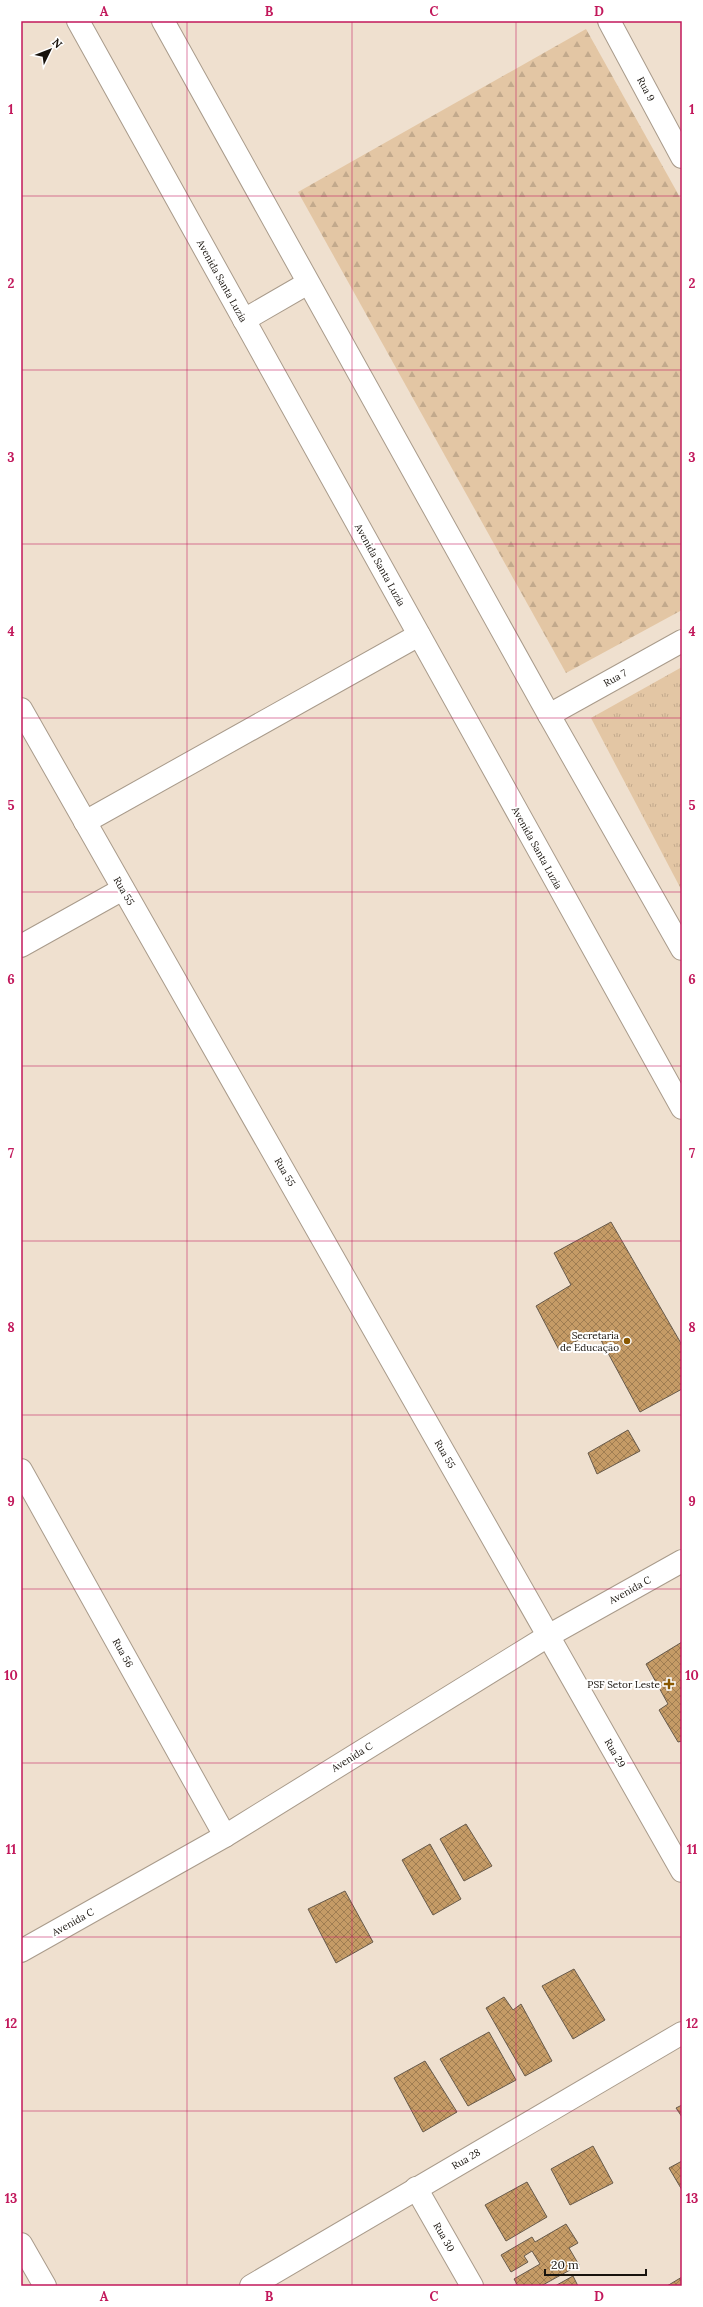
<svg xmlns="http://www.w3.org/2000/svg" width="703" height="2307" font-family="Lora,serif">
<defs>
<pattern id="grass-tufts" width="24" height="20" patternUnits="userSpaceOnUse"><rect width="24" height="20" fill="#e3c6a4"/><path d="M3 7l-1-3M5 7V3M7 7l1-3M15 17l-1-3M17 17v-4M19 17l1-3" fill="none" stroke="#c2a98c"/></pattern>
<pattern id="forest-firs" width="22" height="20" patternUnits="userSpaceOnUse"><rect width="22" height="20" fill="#e3c6a4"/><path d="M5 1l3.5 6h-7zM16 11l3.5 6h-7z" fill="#c2a98c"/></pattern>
<pattern id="building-cross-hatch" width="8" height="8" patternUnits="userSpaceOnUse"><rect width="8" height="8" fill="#c59b66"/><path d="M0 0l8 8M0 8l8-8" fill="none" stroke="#9f7d52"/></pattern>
</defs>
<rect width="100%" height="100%" fill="#efe0cf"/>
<!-- grass -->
<path fill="url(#grass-tufts)" d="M682,667V891L591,718Z"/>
<!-- forest -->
<path fill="url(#forest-firs)" d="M586,29L682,201V610L566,673L298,192Z"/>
<!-- building -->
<g fill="url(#building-cross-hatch)" stroke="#675a4b">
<path d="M611,1222L682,1345V1389L640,1412L596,1331L559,1350L536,1306L571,1285L554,1253Z"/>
<path d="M628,1430L640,1451L597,1474L588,1453Z"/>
<path d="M682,1642V1741L678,1742L659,1710L668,1704L646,1664Z"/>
<path d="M466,1824L492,1866L464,1881L440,1839Z"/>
<path d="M430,1844L461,1899L433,1915L402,1860Z"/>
<path d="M345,1891L373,1942L336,1963L308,1909Z"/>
<path d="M574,1969L605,2020L573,2039L542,1986Z"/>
<path d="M504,1997L513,2010L521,2004L552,2061L525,2076L486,2008Z"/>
<path d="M489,2032L516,2080L468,2106L440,2059Z"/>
<path d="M425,2061L457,2112L423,2132L394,2078Z"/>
<path d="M682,2105V2117L676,2108Z"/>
<path d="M593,2146L613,2183L570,2205L551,2169Z"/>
<path d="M682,2161V2190L669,2168Z"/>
<path d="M527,2182L547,2217L506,2241L485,2205Z"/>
<path d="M566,2224L578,2243L569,2248L579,2265L541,2286H518L514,2279L540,2264L532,2251L524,2256L528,2262L511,2272L501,2255L532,2237L535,2242Z"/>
<path d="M573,2276L578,2286H555Z"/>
<path d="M682,2277V2286H667Z"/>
</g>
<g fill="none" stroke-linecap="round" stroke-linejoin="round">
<defs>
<g id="minor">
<path d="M78,21L682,1108"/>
<path d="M163,21L549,715L682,949"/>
<path d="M609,21L682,157"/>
<path d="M244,320L308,283"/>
<path d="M21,709L682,1871"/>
<path d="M549,715L682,641"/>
<path d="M85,822L419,635"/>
<path d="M21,946L123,889"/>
<path d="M21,1470L225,1836"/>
<path d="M21,1951L225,1836L548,1636L682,1561"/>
<path d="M416,2188L472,2286"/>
<path d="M21,2244L45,2286"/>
<path d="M251,2286L682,2033"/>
</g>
</defs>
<!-- minor casing -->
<use href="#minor" stroke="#a99b8b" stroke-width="24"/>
<!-- minor -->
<use href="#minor" stroke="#fff" stroke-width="22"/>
</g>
<!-- grid -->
<path fill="none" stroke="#c2185b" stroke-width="1" stroke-opacity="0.55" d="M187,21V2286M352,21V2286M516,21V2286M21,196H682M21,370H682M21,544H682M21,718H682M21,892H682M21,1066H682M21,1241H682M21,1415H682M21,1589H682M21,1763H682M21,1937H682M21,2111H682"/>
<!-- markers -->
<g fill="#8a5800" stroke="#fff" stroke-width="1.5">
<circle cx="627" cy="1341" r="4"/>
<path d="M667 1678h4v4h4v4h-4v4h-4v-4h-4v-4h4z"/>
</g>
<g text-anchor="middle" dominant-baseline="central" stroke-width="4" stroke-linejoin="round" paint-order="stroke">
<!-- street labels -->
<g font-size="10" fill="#18130d" stroke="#fff">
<text transform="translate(646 89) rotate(62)">Rua 9</text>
<text transform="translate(222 281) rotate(61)">Avenida Santa Luzia</text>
<text transform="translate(380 565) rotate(61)">Avenida Santa Luzia</text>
<text transform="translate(615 678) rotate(-29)">Rua 7</text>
<text transform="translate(537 848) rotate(61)">Avenida Santa Luzia</text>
<text transform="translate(124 891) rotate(60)">Rua 55</text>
<text transform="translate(285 1172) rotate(60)">Rua 55</text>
<text transform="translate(445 1454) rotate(60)">Rua 55</text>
<text transform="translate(630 1590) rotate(-29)">Avenida C</text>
<text transform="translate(123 1653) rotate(61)">Rua 56</text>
<text transform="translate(615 1753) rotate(60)">Rua 29</text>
<text transform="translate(352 1757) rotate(-32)">Avenida C</text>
<text transform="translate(73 1922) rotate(-29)">Avenida C</text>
<text transform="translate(466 2159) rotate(-30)">Rua 28</text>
<text transform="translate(444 2237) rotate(60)">Rua 30</text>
</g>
<!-- poi labels -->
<g font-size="10" fill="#18130d" stroke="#fff" text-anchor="end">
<text x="619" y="1335">Secretaria<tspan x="619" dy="12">de Educação</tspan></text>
<text x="660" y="1684">PSF Setor Leste</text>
</g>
</g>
<!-- border -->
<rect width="703" height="2307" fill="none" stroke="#ffffff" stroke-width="44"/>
<!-- north arrow -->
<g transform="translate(50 50) rotate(47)" stroke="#ffffff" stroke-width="3" paint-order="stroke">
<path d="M0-3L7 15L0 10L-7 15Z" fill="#18130d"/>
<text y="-6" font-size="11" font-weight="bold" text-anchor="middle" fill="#18130d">N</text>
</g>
<!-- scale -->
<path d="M545 2269v6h101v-6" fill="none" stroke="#18130d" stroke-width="2"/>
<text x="551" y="2269" font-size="12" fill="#18130d" stroke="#ffffff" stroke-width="3" paint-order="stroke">20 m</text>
<rect x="22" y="22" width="659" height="2263" fill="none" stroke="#c2185b" stroke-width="1.5"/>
<g font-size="13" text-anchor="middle" font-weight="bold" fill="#c2185b">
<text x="104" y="16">A</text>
<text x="269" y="16">B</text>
<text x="434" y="16">C</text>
<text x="599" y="16">D</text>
<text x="11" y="114">1</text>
<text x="692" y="114">1</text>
<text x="11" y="288">2</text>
<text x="692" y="288">2</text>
<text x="11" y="462">3</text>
<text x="692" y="462">3</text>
<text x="11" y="636">4</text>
<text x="692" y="636">4</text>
<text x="11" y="810">5</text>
<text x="692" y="810">5</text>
<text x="11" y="984">6</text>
<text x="692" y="984">6</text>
<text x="11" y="1158">7</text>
<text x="692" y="1158">7</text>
<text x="11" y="1332">8</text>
<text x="692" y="1332">8</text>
<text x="11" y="1506">9</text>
<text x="692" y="1506">9</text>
<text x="11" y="1680">10</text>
<text x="692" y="1680">10</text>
<text x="11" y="1854">11</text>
<text x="692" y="1854">11</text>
<text x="11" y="2028">12</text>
<text x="692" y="2028">12</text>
<text x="11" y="2203">13</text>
<text x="692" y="2203">13</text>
<text x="104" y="2301">A</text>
<text x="269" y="2301">B</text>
<text x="434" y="2301">C</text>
<text x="599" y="2301">D</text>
</g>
</svg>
